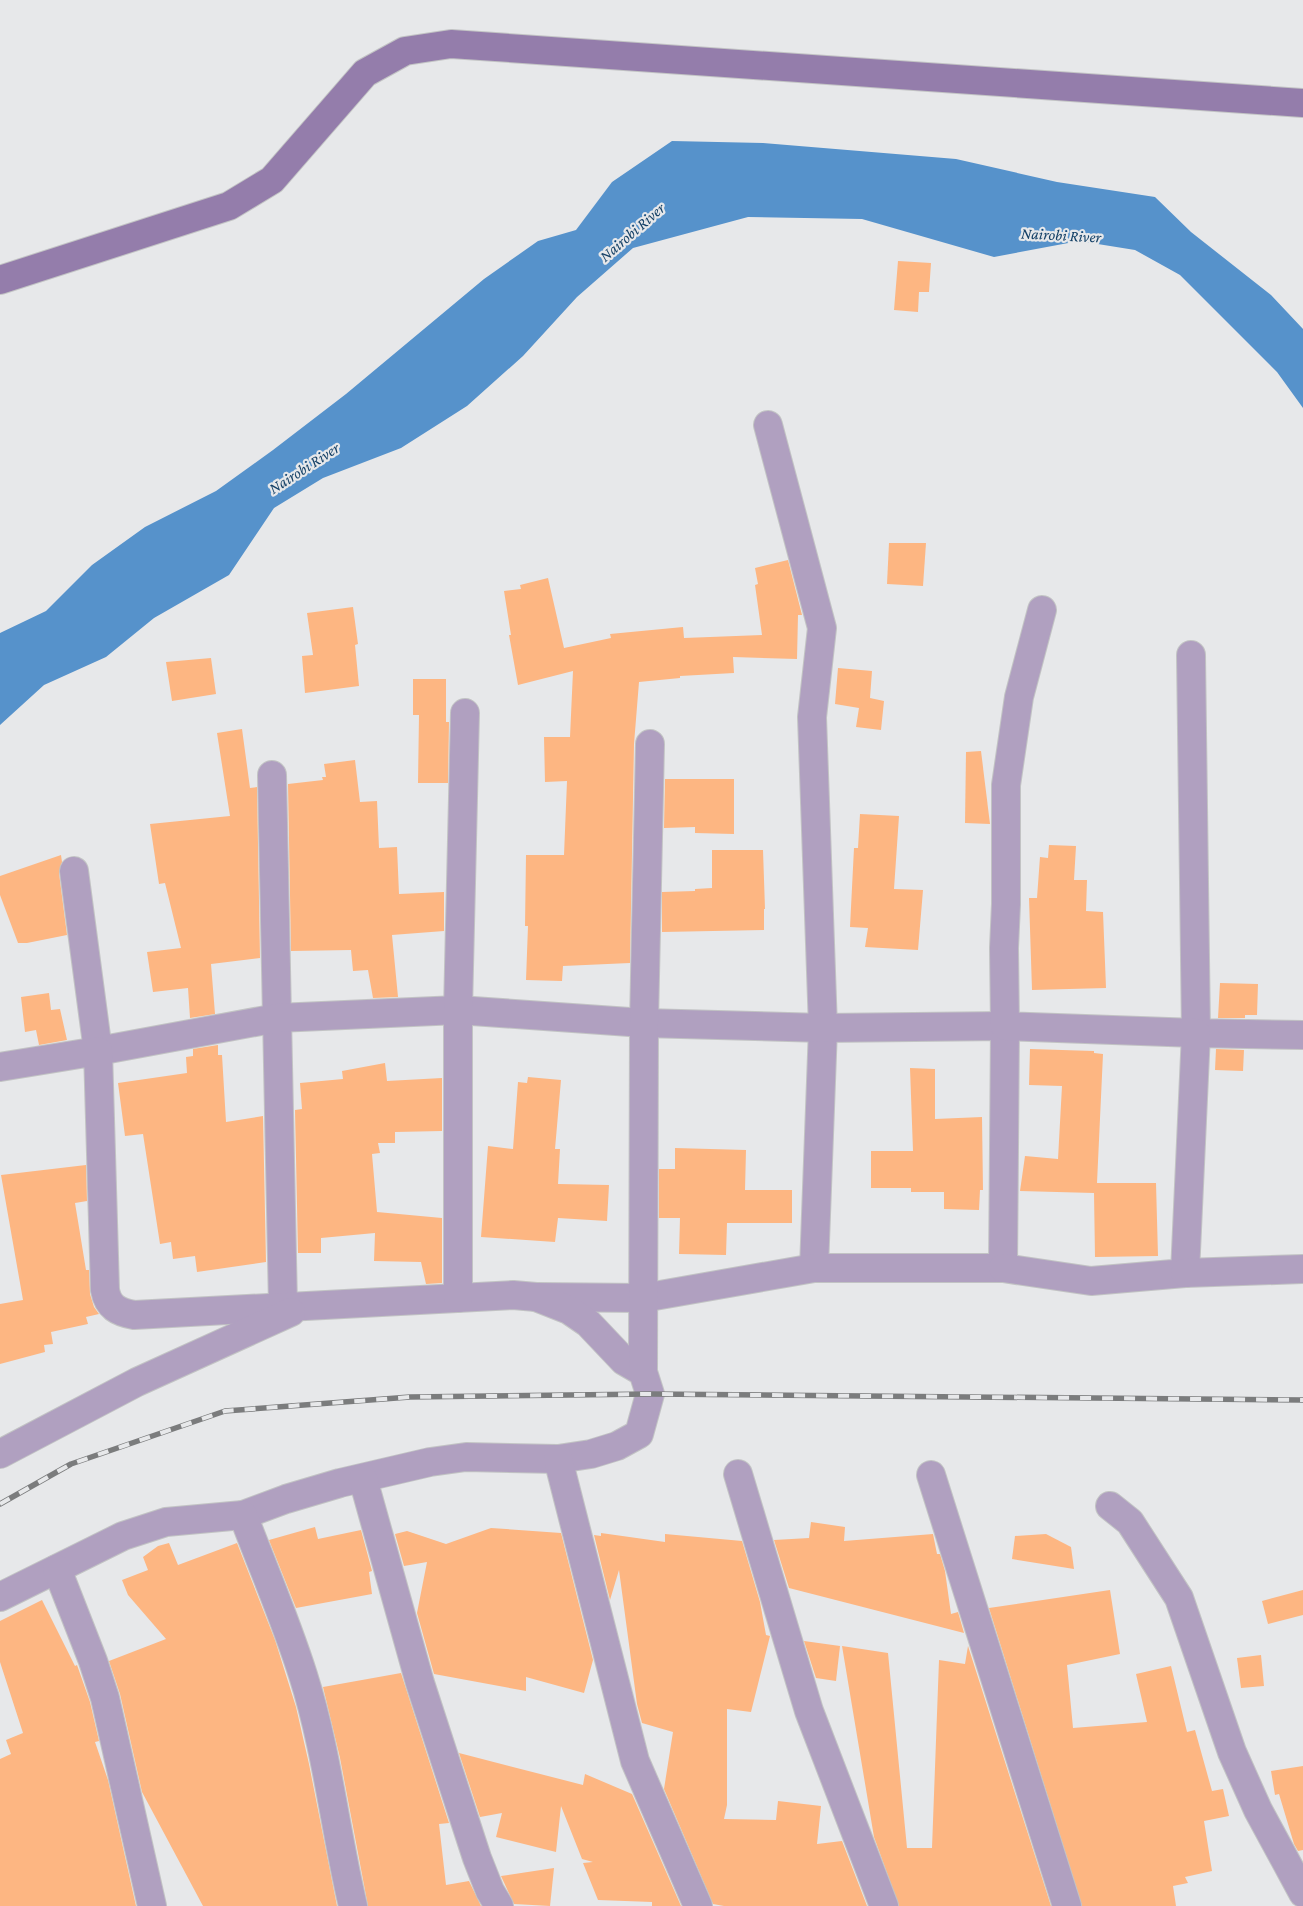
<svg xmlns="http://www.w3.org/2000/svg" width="1303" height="1906" font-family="'Crimson Pro',serif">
<rect width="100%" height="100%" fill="#e7e8ea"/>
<!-- water -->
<path fill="#5692cb" d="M672,141L763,143L956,159L1057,182L1155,197L1191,232L1271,295L1303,329V408L1277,372L1180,275L1135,250L1079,241L994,257L862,219L748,217L633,248L577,297L523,356L467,406L401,448L323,478L274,508L229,575L154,618L106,657L44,685L0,725V633L46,611L92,565L145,527L216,491L273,450L346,394L484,279L538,241L576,230L612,182Z"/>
<!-- building -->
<g fill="#fdb682">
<path d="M898,261L931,263L929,292H919L918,312L894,310Z"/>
<path d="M889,543H926L923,586L887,584Z"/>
<path d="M788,560L802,615H798L797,659L733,657L734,673L680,676V678L639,682L634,744L630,963L563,966L562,981L526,980L528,926H525L526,855H564L567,781L545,782L544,737H570L573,671L518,685L509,635H511L504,591L521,589L520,585L548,578L564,648L611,638L610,634L683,627L684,638L762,635L755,585L758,584L755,568Z"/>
<path d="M353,607L358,644L355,645L359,686L305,693L302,656L313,655L307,613Z"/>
<path d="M211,658L216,694L172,701L166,662Z"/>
<path d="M838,668L872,671L870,698L884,701L881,730L856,727L859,708L835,704Z"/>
<path d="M413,679H446V722H449L448,783H418L419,715H413Z"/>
<path d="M242,729L250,788L257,787L260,958L211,964L215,1014L190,1018L188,988L153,992L147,952L181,948L165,883L159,884L150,824L230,816L217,733Z"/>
<path d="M981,751L990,824L965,823L966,752Z"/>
<path d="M355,760L360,802L377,801L379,848L397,847L399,894L444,892V931L392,935L398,997L373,998L368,970L353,971L351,950L291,951L288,784L323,780L322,777H326L324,764Z"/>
<path d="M665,779H734V834L695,833V827L664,828Z"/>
<path d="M860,814L899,816L894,889L923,890L918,950L865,947L868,928L850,927L854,848H858Z"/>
<path d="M1049,845L1076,846L1074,880H1087L1086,911L1103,912L1106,988L1032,990L1029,898H1037L1040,857L1048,858Z"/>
<path d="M712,850H763L765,909H764V930L662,932V892L695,891V889L712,888Z"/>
<path d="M61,855L62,862L59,873L67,935L27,943H18L0,895V876Z"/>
<path d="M1220,983L1258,984L1257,1015H1245V1018H1218Z"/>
<path d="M49,993L51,1010L60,1009L67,1040L39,1045L36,1030L25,1032L21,997Z"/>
<path d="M218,1045V1055H222L226,1122L263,1116L266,1262L197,1272L195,1256L173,1259L171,1242L160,1244L143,1134L125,1136L118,1083L187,1073L186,1057L193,1056V1049Z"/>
<path d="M1030,1049L1094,1051V1053L1103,1054L1097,1183H1156L1158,1256L1095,1257L1094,1193L1020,1191L1025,1156L1058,1159L1062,1086L1029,1085Z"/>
<path d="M1216,1049L1244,1050L1243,1071L1215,1070Z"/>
<path d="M385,1063L387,1081L442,1078V1131L395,1132V1143H378L380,1153L372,1154L377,1212L442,1218V1283L426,1284L421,1262L374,1261L375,1233L321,1238V1253H298L295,1110L302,1109L300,1083L343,1079L342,1071Z"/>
<path d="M910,1068L935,1069V1119L982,1117L983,1190H980L979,1210L944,1209V1192H911V1188H871V1151H913Z"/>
<path d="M528,1077L561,1080L555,1149H560L558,1184L609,1185L607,1221L558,1218L555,1242L481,1237L488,1146L513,1149L518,1082L527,1083Z"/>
<path d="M675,1148L746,1150L745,1190H792V1223H727L726,1255L679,1254L680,1218H659V1169H675Z"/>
<path d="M86,1165L87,1201L75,1203L86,1270H89L90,1294L94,1307L99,1314L86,1317L88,1324L51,1332L53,1344L44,1345L45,1352L0,1364V1304L23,1300L1,1175Z"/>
<path d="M811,1522L845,1527L844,1541L933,1534L937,1554H940L945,1571L951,1614L958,1612L964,1633L789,1588L774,1540L809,1538Z"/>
<path d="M315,1527L318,1539L361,1530L372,1571L369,1572L372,1594L296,1608L269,1540Z"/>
<path d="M491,1528L561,1533L593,1660L584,1693L526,1677V1691L434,1674L417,1613L427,1562L404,1566L395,1534L407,1531L446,1544Z"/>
<path d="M601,1533L665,1542V1534L742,1541L760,1602L766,1635L770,1636L751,1712L727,1709V1805L724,1819L776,1820L778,1801L821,1806L817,1844L842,1841L867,1906H724L713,1904L664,1789L673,1732L642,1723L637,1704L619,1570L610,1600L594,1535L601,1536Z"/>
<path d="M1046,1534L1071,1547L1074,1569L1012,1559L1015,1536Z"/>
<path d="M169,1543L178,1565L237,1543L275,1640L296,1707L309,1764L337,1906H203L142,1792L120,1694L109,1661L166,1639L128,1595L122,1580L148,1570L143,1557L158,1546Z"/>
<path d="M1110,1590L1120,1654L1067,1665L1073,1728L1147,1722L1136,1674L1171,1666L1187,1732L1195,1730L1212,1791L1223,1789L1229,1816L1204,1821L1212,1871L1185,1877L1188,1883L1173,1886L1176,1906H1082L989,1608Z"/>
<path d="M1303,1590V1615L1268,1624L1262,1601Z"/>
<path d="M42,1600L75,1666L77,1665L90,1702L99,1741L95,1742L108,1780L136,1906H0V1759L11,1754L6,1740L23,1733L0,1662V1621Z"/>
<path d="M804,1641L840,1646L836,1681L816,1678Z"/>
<path d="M842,1646L888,1653L907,1848H932L939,1660L965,1664L968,1646L1051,1906H899L874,1837Z"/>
<path d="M1261,1655L1264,1686L1241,1688L1237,1658Z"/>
<path d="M401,1673L449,1823L439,1824L446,1885L469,1881L481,1906H368L340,1758L323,1687Z"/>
<path d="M459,1753L583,1785L585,1774L632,1794L681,1906H652V1902L598,1900L583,1863L593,1862L582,1859L561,1806L556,1852L496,1837L502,1813L480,1817Z"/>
<path d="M1303,1766V1850L1298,1851L1294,1844L1279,1794L1275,1795L1271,1771Z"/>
<path d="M554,1868L550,1906L514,1904L501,1876Z"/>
</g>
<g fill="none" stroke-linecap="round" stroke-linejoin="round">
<defs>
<g id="street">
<path d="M768,425L822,628L812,717L823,1028L814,1268"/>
<path d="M1191,655L1196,1033L1303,1035"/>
<path d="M272,775L283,1306"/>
<path d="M74,871L98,1051L277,1018L458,1010L644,1023L823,1028L1005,1026L1003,1268H814L643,1298L536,1297"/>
<path d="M0,1067L98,1051L105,1290C108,1307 118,1312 134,1315L513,1295L536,1297L569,1310L588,1323L624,1361L643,1372L650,1394L639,1434L617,1446L591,1454L558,1459L466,1457L430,1462L340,1483L286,1499L243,1515L166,1522L123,1536L0,1597"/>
<path d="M1003,1268L1091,1281L1185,1273L1196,1033L1005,1026L1004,948L1006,904V785L1019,697L1042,610"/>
<path d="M1185,1273L1303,1269"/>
<path d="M458,1298V1010L465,713"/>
<path d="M643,1372L644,1023L650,744"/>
<path d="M0,1454L137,1382L291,1312"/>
<path d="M558,1459L635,1761L698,1906"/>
<path d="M738,1474L809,1711L884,1906"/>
<path d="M931,1475L1067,1906"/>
<path d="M363,1479L420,1683L477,1858L490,1891L499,1906"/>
<path d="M1110,1506L1130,1522L1179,1598L1232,1752L1258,1810L1303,1893"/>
<path d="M243,1515C263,1568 286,1621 303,1675C327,1750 335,1830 353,1906"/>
<path d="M57,1569L93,1661L105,1698L152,1906"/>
</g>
<path id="secondary" d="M0,280L229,206L272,180L365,73L405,51L451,44L1303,103"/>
</defs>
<!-- street casing -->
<use href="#street" stroke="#c2c3c4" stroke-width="30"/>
<!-- secondary casing -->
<use href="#secondary" stroke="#c2c3c4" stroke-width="30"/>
<!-- street -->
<use href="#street" stroke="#b0a0c0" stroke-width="28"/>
<!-- secondary -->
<use href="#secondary" stroke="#947dab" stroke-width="28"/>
<defs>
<path id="rail" d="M0,1504L71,1464L225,1411L410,1397L650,1394L1303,1400"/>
</defs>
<!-- rail casing -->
<use href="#rail" stroke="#7b7c7d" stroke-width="5.5"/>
<!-- rail -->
<use href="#rail" stroke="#e7e8ea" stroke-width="4" stroke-dasharray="11" stroke-linecap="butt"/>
</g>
<g text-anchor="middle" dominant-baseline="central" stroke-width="4.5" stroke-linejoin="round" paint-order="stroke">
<!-- water labels -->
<g font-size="16" font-style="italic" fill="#154167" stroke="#e7e8ea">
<text transform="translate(632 232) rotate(-41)">Nairobi River</text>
<text transform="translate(1061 235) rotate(3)">Nairobi River</text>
<text transform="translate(304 468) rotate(-33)">Nairobi River</text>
</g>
</g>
</svg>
